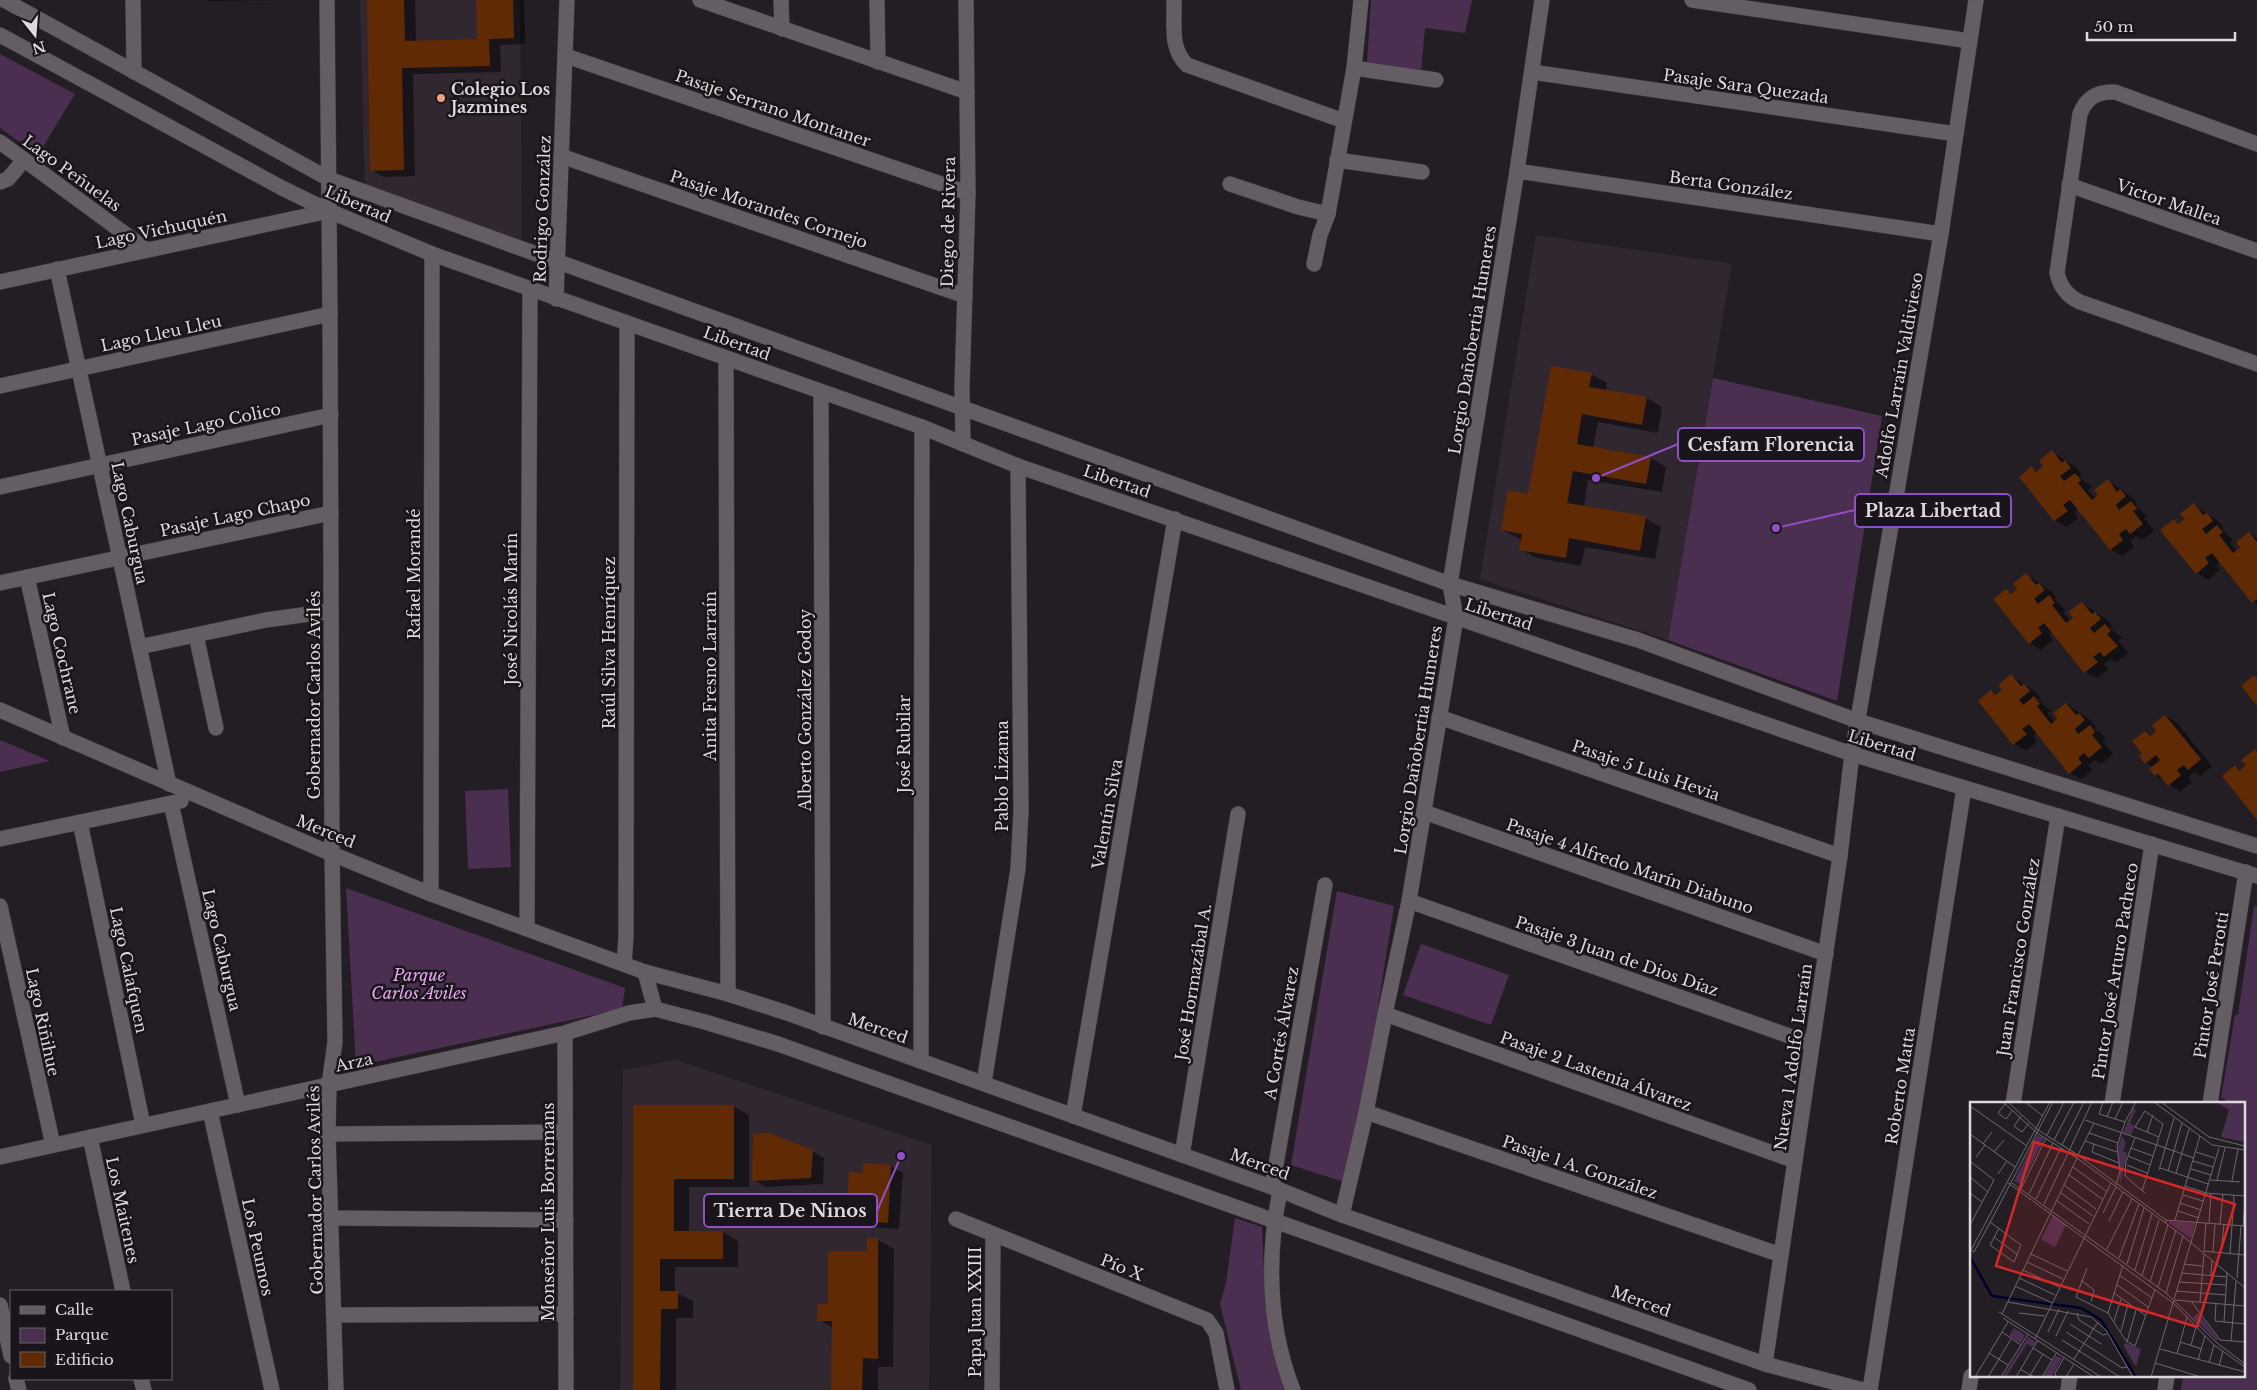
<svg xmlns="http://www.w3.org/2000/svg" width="2257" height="1390" font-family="'Libre Baskerville',serif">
<rect width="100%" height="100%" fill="#231e24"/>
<!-- built -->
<g fill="#302731">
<path d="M360,0H520L522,248L365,197Z"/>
<path d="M1536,235L1732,264L1668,640L1480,579Z"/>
<path d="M676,1060L932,1145L929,1390H620L623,1070Z"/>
</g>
<!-- green -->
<g fill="#4b2f50">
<path d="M1371,0H1472L1465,33L1425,28L1421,72L1367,63Z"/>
<path d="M0,54L75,94L38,155L0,128Z"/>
<path d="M1713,378L1882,416L1837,701L1668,640Z"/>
<path d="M0,740L50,761L0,772Z"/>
<path d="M508,789L511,867L468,869L465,791Z"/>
<path d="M346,888L625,988L622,1009L356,1066Z"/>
<path d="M1337,891L1394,906L1350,1184L1291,1165Z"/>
<path d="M2254,906H2257V1390H2181L2183,1376H2243V1104H2225V1099L2221,1098L2235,1015H2238Z"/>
<path d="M1421,944L1509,975L1491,1025L1403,995Z"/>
<path d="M1235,1218L1262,1227L1265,1294L1288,1390H1241L1220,1304L1226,1283Z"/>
</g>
<!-- shadow -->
<g fill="#0007">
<path d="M207,0H284L208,1Z"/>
<path d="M368,0H415L416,42L479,40L478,0H524L525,44L500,45L501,72L413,74L415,176L383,177L372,170Z"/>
<path d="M1591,374L1607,383L1606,391L1647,398L1662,407L1658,433L1598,422L1593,448L1651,458L1666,467L1662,492L1588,480L1584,507L1645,518L1661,527L1655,559L1585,547L1581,566L1536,558L1521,549L1522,540L1502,530L1529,495Z"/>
<path d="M2052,452L2077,468L2082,475L2079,477L2092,487L2088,490L2096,499L2108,481L2132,497L2137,504L2135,505L2147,516L2144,518L2154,531L2142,540L2136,536L2130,541L2134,547L2122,556L2111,549L2079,509L2074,512L2078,518L2067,527L2055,520L2020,477L2032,468L2038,471L2045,466Z"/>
<path d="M2194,505L2218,521L2223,528L2221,529L2233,540L2230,542L2237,552L2242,548L2249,533L2257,538V604L2253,602L2220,562L2216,565L2220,570L2208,580L2197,573L2174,520L2180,524L2186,519Z"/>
<path d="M2026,575L2051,591L2056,597L2054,599L2066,610L2063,612L2070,621L2075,618L2082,603L2107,620L2112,626L2110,628L2122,638L2118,641L2128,653L2117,662L2110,659L2104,664L2109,669L2097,678L2085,672L2053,631L2049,635L2053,640L2041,650L2030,643L2006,590L2012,594L2019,589Z"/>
<path d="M2011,676L2036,692L2041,698L2038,700L2051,711L2047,713L2055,722L2059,719L2067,704L2091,721L2096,727L2094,729L2101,733L2106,739L2103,742L2113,754L2101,764L2095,760L2088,765L2093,770L2081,779L2070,773L2037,733L2033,736L2037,741L2026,751L2014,744L1979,701L1991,691L1997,695L2003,690Z"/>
<path d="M2166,716L2177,723L2212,766L2200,776L2194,772L2188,777L2192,782L2180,792L2155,775L2153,767L2146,763L2144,754L2146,732L2152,736L2158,731Z"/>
<path d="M635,1106H733L749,1115V1187H689V1232H723L738,1241V1267H675V1292L693,1301V1318H676V1390H634Z"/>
<path d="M812,1151L824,1158L823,1184L765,1187L754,1180Z"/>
<path d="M865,1165L891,1166L903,1173L899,1229L859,1226L847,1220L864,1174Z"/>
<path d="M868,1240H878L894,1249L893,1367H878V1390H833V1328L819,1320L868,1252Z"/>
</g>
<!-- building -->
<g fill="#602a04">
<path d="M367,0H404L405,41L477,39L476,0H513L514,38L489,39L490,66L402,68L404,170L370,171Z"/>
<path d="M1551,366L1592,373L1589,387L1647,397L1642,425L1582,414L1577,444L1651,457L1646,484L1573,471L1567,503L1646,516L1640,551L1569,538L1566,558L1519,550L1522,534L1501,530L1508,490L1528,494Z"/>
<path d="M2052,450L2062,463L2065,460L2071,468L2060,476L2064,481L2075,473L2081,480L2078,483L2092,500L2098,495L2094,490L2108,479L2117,492L2120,489L2126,496L2116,505L2119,510L2131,501L2137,509L2133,511L2143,524L2130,534L2126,529L2119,534L2123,540L2110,550L2070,500L2063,505L2068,511L2054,521L2019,477L2032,466L2036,472L2043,466L2039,461Z"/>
<path d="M2194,503L2203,515L2207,513L2213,521L2202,529L2206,534L2217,525L2223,533L2219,535L2233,553L2240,548L2236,542L2249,532L2257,542V599L2252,603L2212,553L2205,558L2209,563L2196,574L2160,530L2174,519L2178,524L2185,519L2180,514Z"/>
<path d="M2026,573L2036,585L2039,583L2045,590L2034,599L2038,604L2049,595L2055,603L2052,605L2066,623L2073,618L2068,612L2082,602L2092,614L2095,612L2101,619L2090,628L2094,633L2105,624L2111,631L2107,634L2118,646L2104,657L2100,652L2093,657L2098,662L2084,673L2044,623L2038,628L2042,633L2029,644L1993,599L2006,589L2011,594L2017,589L2013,584Z"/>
<path d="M2011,674L2021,686L2024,684L2030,691L2019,700L2023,705L2034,696L2040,704L2037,706L2051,724L2057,719L2053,713L2066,703L2076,715L2079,713L2085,720L2075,729L2078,734L2090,725L2095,732L2092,735L2102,747L2089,758L2084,753L2078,758L2082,763L2069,774L2029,724L2022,729L2027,734L2013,745L1978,701L1991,690L1995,695L2002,690L1998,685Z"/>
<path d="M2254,675L2257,679V706L2241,686Z"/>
<path d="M2165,715L2201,759L2188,770L2184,765L2177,770L2181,775L2168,786L2158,774L2155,776L2149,769L2160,760L2156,755L2145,764L2139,756L2142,754L2132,741L2145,731L2150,736L2156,731L2152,725Z"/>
<path d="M2255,749L2257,752V820L2222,776L2235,765L2239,771L2246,765L2241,760Z"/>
<path d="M633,1105H734V1179H674V1231H723V1259H660V1291H678V1309H661L660,1390H633Z"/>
<path d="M769,1133L813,1150L811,1178L752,1181L753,1134Z"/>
<path d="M863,1163L891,1165L888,1223L846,1220L849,1172L863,1173Z"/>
<path d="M867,1238H878V1359L863,1358L862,1390H831L832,1321H817L818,1304H828V1251H867Z"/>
</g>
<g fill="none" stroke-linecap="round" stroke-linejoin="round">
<defs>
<g id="minor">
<path d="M4,0L329,179L1450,584L1638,640L1858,721L2257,846"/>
<path d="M133,0L134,72"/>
<path d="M327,0L330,314L332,854L335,1042L329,1085L328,1134L336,1390"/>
<path d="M700,0L967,92"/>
<path d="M781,0L782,29"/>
<path d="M877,0L878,62"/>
<path d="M1174,0C1175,22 1169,48 1187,65L1344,121"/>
<path d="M1692,0L1970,41"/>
<path d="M0,35L282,188L329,211L432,254L922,427L1018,466L1852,754L2257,876"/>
<path d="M566,56L968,193"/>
<path d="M1354,68L1436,80"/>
<path d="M1532,72L1956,134"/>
<path d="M0,142L147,250"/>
<path d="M2257,144L2115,92C2097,91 2086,98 2080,114L2057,273C2060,287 2067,296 2080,302L2257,364"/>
<path d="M561,156L965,296"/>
<path d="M1337,160L1422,172"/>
<path d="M1517,171L1941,234"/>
<path d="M0,182L8,179L24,160"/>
<path d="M1230,184L1298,207L1328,214"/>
<path d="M2069,185L2257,251"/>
<path d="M1314,264L1320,235L1328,214L1354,68L1361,0"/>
<path d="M57,269L169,784"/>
<path d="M0,282L329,211"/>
<path d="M556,299L567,0"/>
<path d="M726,358L728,994"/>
<path d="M0,386L330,314"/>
<path d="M821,392L823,1027"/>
<path d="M963,444L962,387L968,193L966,0"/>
<path d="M0,487L331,415"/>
<path d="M27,577L63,738"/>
<path d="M0,583L331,513"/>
<path d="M196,635L216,728"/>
<path d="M139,647L266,620L331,611"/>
<path d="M0,710L332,854L431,894L645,972L728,994L787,1013L1280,1190L1342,1215L1765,1364L1863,1390"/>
<path d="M1439,717L1840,856"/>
<path d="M171,803L238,1105"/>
<path d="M1424,812L1826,954"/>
<path d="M80,822L143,1125"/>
<path d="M0,839L181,801"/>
<path d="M431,894L432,254"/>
<path d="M1409,901L1812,1044"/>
<path d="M0,906L53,1145"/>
<path d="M527,928L530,290"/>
<path d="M624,964L626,937L627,323"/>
<path d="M645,972L655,1009L705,1022L778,1044L1749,1390"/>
<path d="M1385,1014L1795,1161"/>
<path d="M565,1033L566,1390"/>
<path d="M921,1061L922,427"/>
<path d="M984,1083L1018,869L1021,811L1018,466"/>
<path d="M2013,1104L2058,816"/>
<path d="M2112,1104L2152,844"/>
<path d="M2210,1104L2246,872"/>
<path d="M210,1111L272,1390"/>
<path d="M1366,1112L1781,1255"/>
<path d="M1073,1116L1175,519"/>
<path d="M328,1134L564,1132"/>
<path d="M90,1137L123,1291"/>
<path d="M1182,1155L1238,814"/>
<path d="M0,1157L565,1033L629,1013L655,1009"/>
<path d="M1272,1187L1325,885"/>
<path d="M1280,1190C1267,1256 1268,1326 1293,1390"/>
<path d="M1342,1215L1366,1112L1385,1014L1409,901L1456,618L1450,584L1517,171L1542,0"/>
<path d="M332,1218L566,1220"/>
<path d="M956,1219L1207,1320L1216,1333L1227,1390"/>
<path d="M0,1305L11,1356"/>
<path d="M334,1315L566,1314"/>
<path d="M1765,1364L1840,856L1852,754L1941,234L1976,0"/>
<path d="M16,1379L19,1390"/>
<path d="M141,1379L144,1390"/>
<path d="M992,1390L993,1234"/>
<path d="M1870,1390L1964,788"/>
<path d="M1969,1390L1971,1376"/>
<path d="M2068,1390L2070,1376"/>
<path d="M2165,1390L2167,1376"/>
</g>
</defs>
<!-- minor casing -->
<use href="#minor" stroke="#3e3a3f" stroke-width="16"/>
<!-- minor -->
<use href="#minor" stroke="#645e64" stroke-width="15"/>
</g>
<!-- markers -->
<circle fill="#f0a27a" stroke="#19151a" stroke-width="2" cx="441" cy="98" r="5"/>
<g text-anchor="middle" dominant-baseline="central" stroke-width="5" stroke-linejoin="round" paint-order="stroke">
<!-- street labels -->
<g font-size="16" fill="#dddadd" stroke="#19151a">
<text transform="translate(1746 86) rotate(8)">Pasaje Sara Quezada</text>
<text transform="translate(773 108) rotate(19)">Pasaje Serrano Montaner</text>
<text transform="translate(72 173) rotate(36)">Lago Peñuelas</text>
<text transform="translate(1731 185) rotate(8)">Berta González</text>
<text transform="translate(2169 202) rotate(19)">Victor Mallea</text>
<text transform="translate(358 204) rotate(23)">Libertad</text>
<text transform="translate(542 209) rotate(-88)">Rodrigo González</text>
<text transform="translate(769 209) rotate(19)">Pasaje Morandes Cornejo</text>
<text transform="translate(948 222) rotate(-89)">Diego de Rivera</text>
<text transform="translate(161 229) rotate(-12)">Lago Vichuquén</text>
<text transform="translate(161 333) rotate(-12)">Lago Lleu Lleu</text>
<text transform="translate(1472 340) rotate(-81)">Lorgio Dañobertia Humeres</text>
<text transform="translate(737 343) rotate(20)">Libertad</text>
<text transform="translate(1899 375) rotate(-80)">Adolfo Larraín Valdivieso</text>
<text transform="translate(206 424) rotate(-12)">Pasaje Lago Colico</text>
<text transform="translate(1117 481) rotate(19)">Libertad</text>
<text transform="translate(235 515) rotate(-12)">Pasaje Lago Chapo</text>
<text transform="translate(130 523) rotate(78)">Lago Caburgua</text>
<text transform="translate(414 574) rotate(-90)">Rafael Morandé</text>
<text transform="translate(511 609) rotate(-90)">José Nicolás Marín</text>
<text transform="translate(1499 614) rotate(18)">Libertad</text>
<text transform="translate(609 643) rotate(-90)">Raúl Silva Henríquez</text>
<text transform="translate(62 653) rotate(77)">Lago Cochrane</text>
<text transform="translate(710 676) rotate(-90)">Anita Fresno Larraín</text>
<text transform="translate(314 695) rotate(-90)">Gobernador Carlos Avilés</text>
<text transform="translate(805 710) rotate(-90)">Alberto González Godoy</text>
<text transform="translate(1418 740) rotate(-81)">Lorgio Dañobertia Humeres</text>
<text transform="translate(904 744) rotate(-90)">José Rubilar</text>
<text transform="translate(1882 745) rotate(17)">Libertad</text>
<text transform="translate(1646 770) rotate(19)">Pasaje 5 Luis Hevia</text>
<text transform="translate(1002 776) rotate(-90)">Pablo Lizama</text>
<text transform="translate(1107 814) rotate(-80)">Valentín Silva</text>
<text transform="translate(326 831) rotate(22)">Merced</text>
<text transform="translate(1630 866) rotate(19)">Pasaje 4 Alfredo Marín Diabuno</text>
<text transform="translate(222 950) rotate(77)">Lago Caburgua</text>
<text transform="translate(1617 956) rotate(19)">Pasaje 3 Juan de Dios Díaz</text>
<text transform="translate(2018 957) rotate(-81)">Juan Francisco González</text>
<text transform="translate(129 970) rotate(78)">Lago Calafquen</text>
<text transform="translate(2115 971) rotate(-81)">Pintor José Arturo Pacheco</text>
<text transform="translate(1193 982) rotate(-81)">José Hormazábal A.</text>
<text transform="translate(2211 985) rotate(-81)">Pintor José Perotti</text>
<text transform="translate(43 1022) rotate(78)">Lago Riñihue</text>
<text transform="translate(878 1028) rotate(19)">Merced</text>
<text transform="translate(1281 1033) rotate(-80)">A Cortés Álvarez</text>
<text transform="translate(1793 1057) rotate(-82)">Nueva 1 Adolfo Larraín</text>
<text transform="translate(354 1062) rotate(-12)">Arza</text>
<text transform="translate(1596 1071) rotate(20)">Pasaje 2 Lastenia Álvarez</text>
<text transform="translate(1900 1086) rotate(-81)">Roberto Matta</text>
<text transform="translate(1260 1164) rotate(20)">Merced</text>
<text transform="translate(1580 1167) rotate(19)">Pasaje 1 A. González</text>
<text transform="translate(315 1190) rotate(-91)">Gobernador Carlos Avilés</text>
<text transform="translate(123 1210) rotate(78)">Los Maitenes</text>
<text transform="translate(548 1212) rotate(-90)">Monseñor Luis Borremans</text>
<text transform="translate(258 1247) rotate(78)">Los Peumos</text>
<text transform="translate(1122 1267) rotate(22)">Pío X</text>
<text transform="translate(1641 1301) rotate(20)">Merced</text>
<text transform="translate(975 1312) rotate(-90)">Papa Juan XXIII</text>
</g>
<!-- poi labels -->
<g font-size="16" font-weight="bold" fill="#dddadd" stroke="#19151a" text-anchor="start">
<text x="451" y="89">Colegio Los<tspan x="451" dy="18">Jazmines</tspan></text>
</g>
<!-- park labels -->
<g font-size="16" font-style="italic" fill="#e6a8f1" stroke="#19151a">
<text x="419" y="975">Parque<tspan x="419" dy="18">Carlos Aviles</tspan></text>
</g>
</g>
<!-- overview -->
<g transform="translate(1970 1102)">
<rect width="275" height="275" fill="#231e24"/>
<path d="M275,0V40L251,35L259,8L246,0ZM163,6L166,8L160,21L165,24L161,33L153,31ZM67,33L74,36L51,83L44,79ZM152,34L156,41L153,49L157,51L150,83L148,45ZM83,113L96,123L85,145L71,137ZM199,119L225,121L221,137L199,121ZM228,211L248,237L247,239L223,215ZM44,226L55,233L51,241L39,234ZM58,235L66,240L63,245L57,242L36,275H33ZM156,241L171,247L166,265L153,243ZM86,254L92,256L82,274L73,275Z" fill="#4b2f50"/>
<path fill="none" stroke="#000128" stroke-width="2.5" d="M0,155L22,194L111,206L131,218L166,275"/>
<path fill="none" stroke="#6d696e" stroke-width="1" d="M33,0L67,31L107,56L213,134L275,186M38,0L68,28L108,53L196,118V121M55,0L73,14M133,0L129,12L155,20M184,0L242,43L275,48M191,0L239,35L275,44M35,2L28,11L36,17L43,8M0,4L57,44M51,14L44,24L52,30L59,21M137,15L143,0M145,17L153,0M115,18L224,56M177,30L183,13M119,31L148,41M0,32L45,65M77,33L94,0M165,36L156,59L155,74L175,91M84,38L104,0M115,39L147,50M13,42L22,30M124,42L122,50L149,61M92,43L114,0M161,46L183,54M24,50L34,38M226,50L245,56M108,53L124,21M158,54L180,63M6,55L15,43M223,59L243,65M157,63L177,71M103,65L136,89M190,66L238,82M221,67L241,73M189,68L204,16M198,69L212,21M206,71L219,27M28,72L37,59M99,73L132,97M0,75L18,90M240,78L270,80M247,78L255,46M262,79L268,47M38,81L203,201L244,243L275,265M42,81L196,191L247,241L275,262M94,83L126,107M146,83L150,69L147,44L155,20L166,0M215,84L236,91L275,94M51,87L76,36M172,89L193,22L175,9L165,25L189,35M0,91L12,100M91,91L123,114M59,92L83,41M213,93L233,99M66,97L91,46M87,99L119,122M210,101L231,108M74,102L122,0M208,109L229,116M133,111L146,85M196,118L275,124M205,118L230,34M139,119L153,90M20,120L51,143L44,160L20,143L29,126M239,121L241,91M250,122L253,92M0,123L24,78L1,60M262,123L264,93M273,124L275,101M24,135L48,153M137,147L162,97M1,148L4,150L23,115L83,0M1,148L80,0M233,149L275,153M234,149L236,121M243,150L245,122M251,151L254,122M61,152L97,169M260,152L262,123M149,156L169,102M57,160L93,177M157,162L174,106M214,162L232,164M117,166L106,195L138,211L156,239L165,244L185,187M53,168L89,185M165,168L182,112M212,171L257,175M149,173L182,196M241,173L242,158M172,174L189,118M49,176L85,193M267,176L271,124M111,178L124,188L121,200M180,180L198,123M209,180L256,183M146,182L178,205M45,184L82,201M188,185L206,128M206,189L256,193M144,191L175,213M196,191L213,134M205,198L275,204M221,199L250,238M38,200L121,215L136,228L163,275M230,200L234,152M246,201L245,219L275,222M29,210L131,275M49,211L75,214M107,211L109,218L133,233L137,232M138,211L153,163M32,212L107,56M33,216L124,275M144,219L151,197M254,220L257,171M100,222L131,242M151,229L158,202M32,230L51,243M78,230L89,207M96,230L152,266L157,265M86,234L98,209M65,237L141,81M92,238L150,275M250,238L275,240M261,239L266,179M157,240L166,208M210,240L232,247M221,243L226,225M63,246L82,258M190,247L275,270M19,251L38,263M207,252L217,215M104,257L128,220M228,258L235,234M185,261L231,275M239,261L244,243M249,264L253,249M50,267L64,275M5,275L38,220M18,275L41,237M31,275L58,232M46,275L68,238M59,275L73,252M72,275L87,250M86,275L85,271L94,256M96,275L104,262M181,275L249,46"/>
<path fill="#d62828" fill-opacity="0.15" stroke="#d62828" stroke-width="2.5" d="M64,40L265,102L227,225L26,164Z"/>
<rect width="275" height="275" fill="none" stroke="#dddadd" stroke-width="2.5"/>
</g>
<!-- callouts -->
<path fill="none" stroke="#8f4fc5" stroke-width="2" d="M1596 478L1678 444M1776 528L1855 510M901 1156L877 1211"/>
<g fill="#8f4fc5" stroke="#19151a" stroke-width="2">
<circle cx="1596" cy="478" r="5"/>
<circle cx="1776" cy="528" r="5"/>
<circle cx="901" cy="1156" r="5"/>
</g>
<g fill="#19151a" stroke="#8f4fc5" stroke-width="2">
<rect x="1678" y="428" width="186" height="33" rx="5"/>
<rect x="1855" y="494" width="156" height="33" rx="5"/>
<rect x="704" y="1194" width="173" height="33" rx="5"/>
</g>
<g font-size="18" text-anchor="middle" font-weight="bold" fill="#dddadd">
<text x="1771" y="451">Cesfam Florencia</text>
<text x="1933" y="517">Plaza Libertad</text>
<text x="790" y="1217">Tierra De Ninos</text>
</g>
<!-- legend -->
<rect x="10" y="1290" width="162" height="90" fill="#19151a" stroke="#676468"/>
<rect x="20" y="1306" width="25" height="8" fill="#645e64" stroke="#676468"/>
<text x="55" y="1315" font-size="15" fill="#dddadd">Calle</text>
<rect x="20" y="1328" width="25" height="15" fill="#4b2f50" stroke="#676468"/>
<text x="55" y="1340" font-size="15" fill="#dddadd">Parque</text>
<rect x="20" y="1352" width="25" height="15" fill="#602a04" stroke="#676468"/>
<text x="55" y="1365" font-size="15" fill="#dddadd">Edificio</text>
<!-- north arrow -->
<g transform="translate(35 35) rotate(163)" stroke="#19151a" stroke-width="4" paint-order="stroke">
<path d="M0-4L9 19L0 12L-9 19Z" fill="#dddadd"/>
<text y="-8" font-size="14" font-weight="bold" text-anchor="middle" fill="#dddadd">N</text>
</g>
<!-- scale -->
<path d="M2087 32v8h148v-8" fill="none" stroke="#dddadd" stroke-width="2.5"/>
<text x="2094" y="32" font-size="15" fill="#dddadd" stroke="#19151a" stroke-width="4" paint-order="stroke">50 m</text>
</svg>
